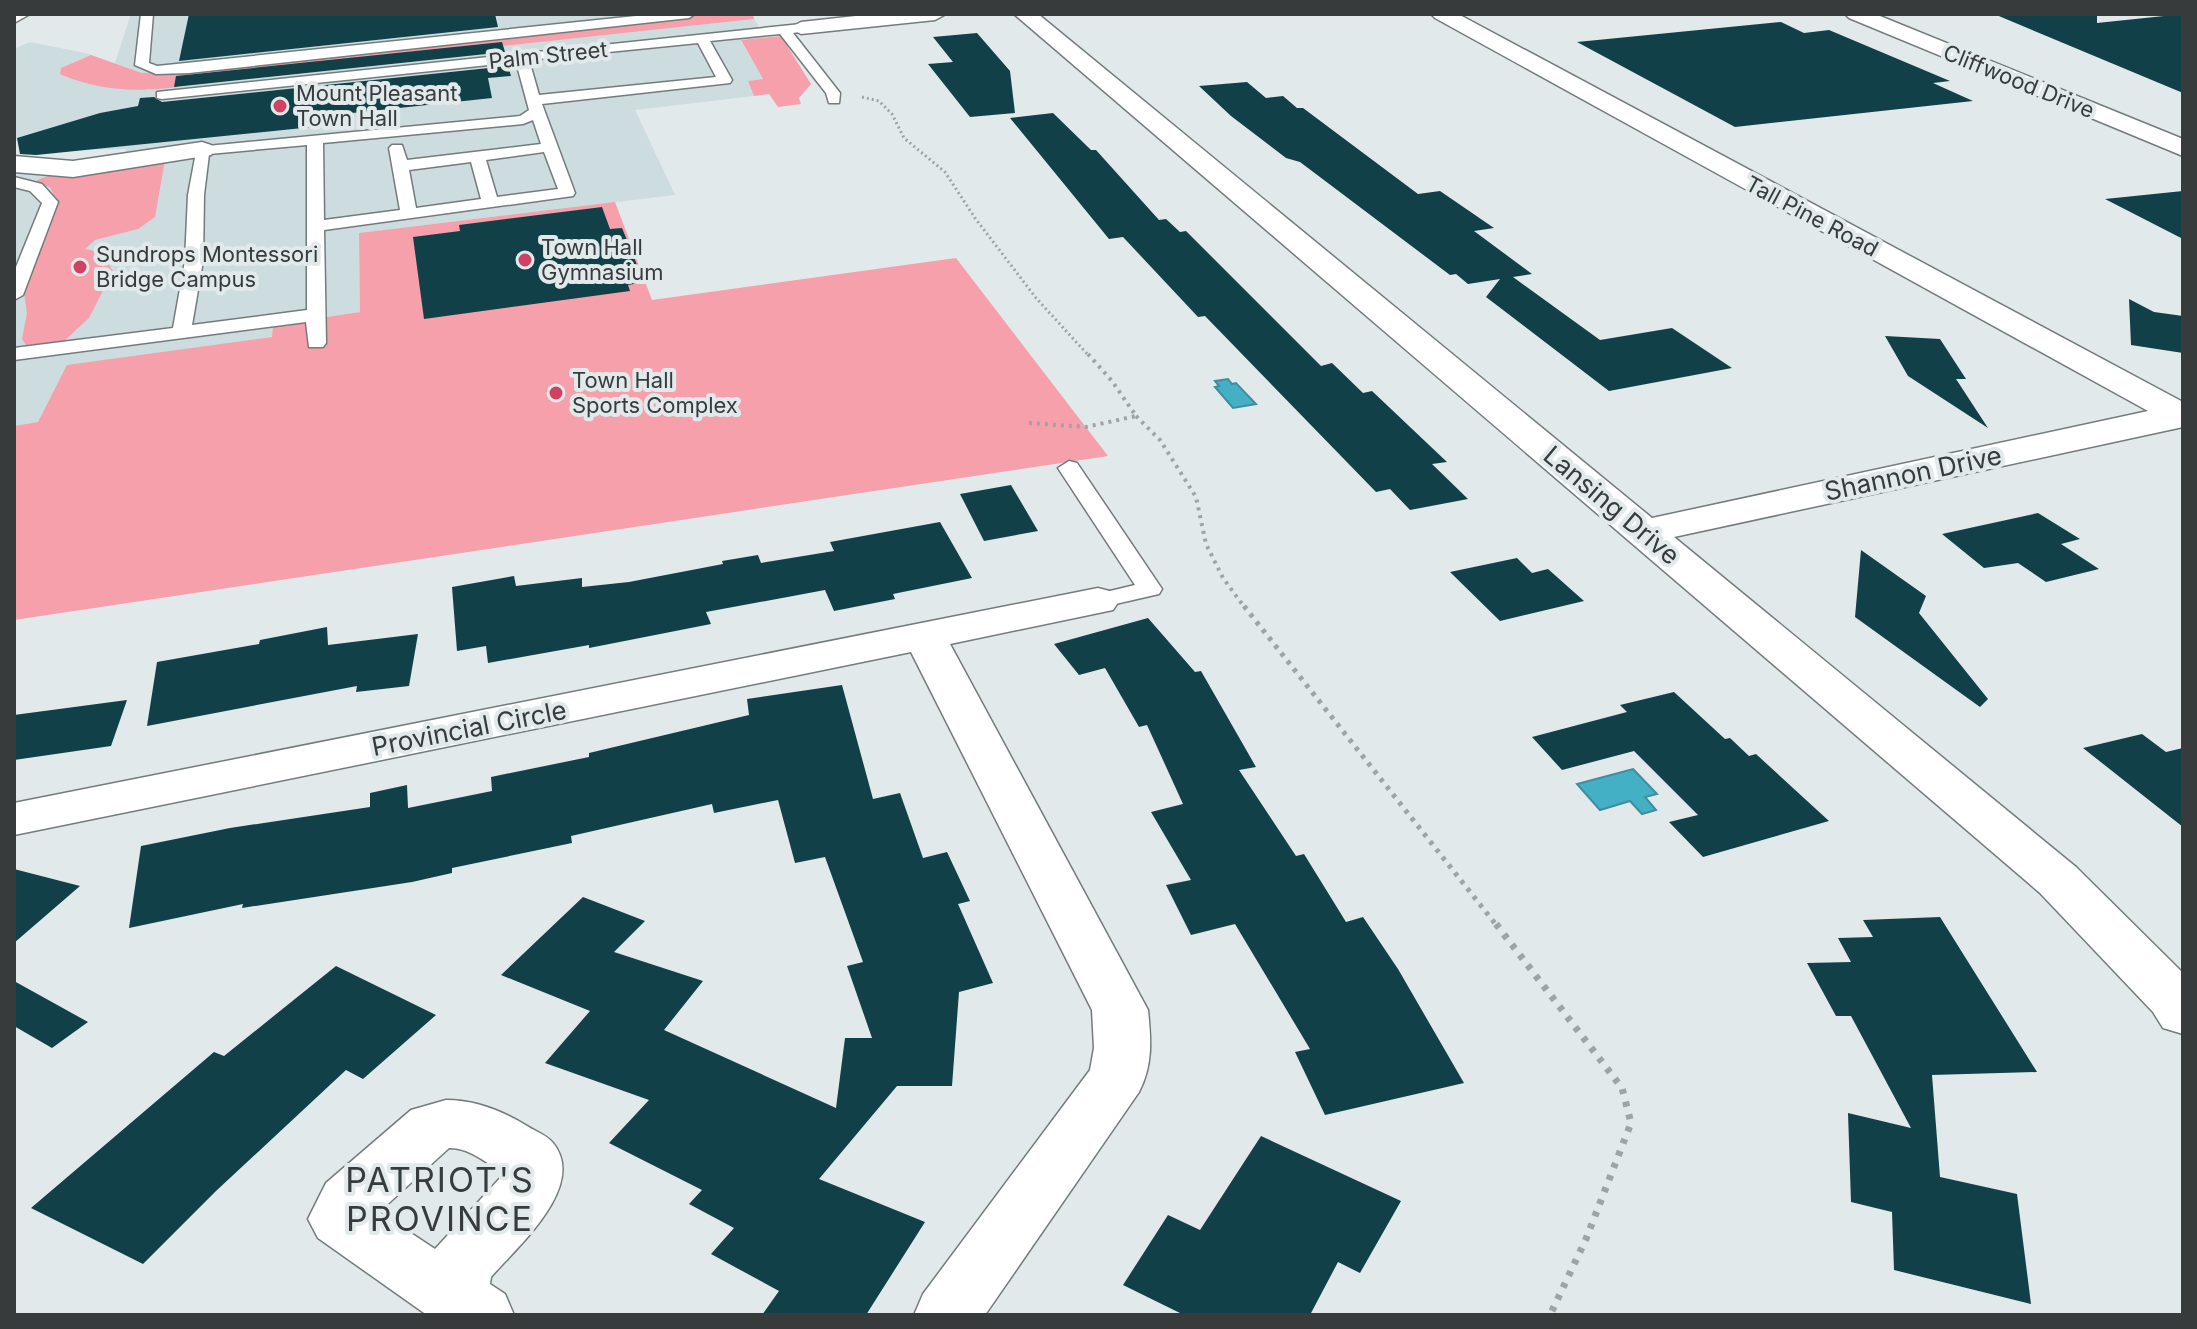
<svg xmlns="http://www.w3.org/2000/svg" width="2197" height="1329" font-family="Inter,sans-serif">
<rect width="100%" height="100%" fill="#e1e9ea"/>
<!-- built -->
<g fill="#ccdcdf">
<path d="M131,14H712L193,72L142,73L115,63Z"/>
<path d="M754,19L766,38L741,41L763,79L748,81L754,96L635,110L675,195L359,233L360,312L273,325L272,336L38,422L14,426V171L127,155L126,149L73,150L14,139V49L30,42L85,53L91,55L61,68L148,90L179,81Z"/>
</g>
<!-- green -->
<g fill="#f5a0aa">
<path d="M712,14H753L754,19L180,81L178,87C135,92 99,91 60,74L61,68L91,55L142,73L193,72Z"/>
<path d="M781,36L811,84L799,98L801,104L778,107L769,94L754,96L748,81L763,79L741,40Z"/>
<path d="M165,160L155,217L138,229L95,240L85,249L100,252L113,271L89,318L63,342L26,345L22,339L27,313L24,293L58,204L50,187L34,183C47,169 141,163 165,160Z"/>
<path d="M615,202L652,300L956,258L1108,456L14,620V426L38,422L67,365L272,337L273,325L360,312L359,233Z"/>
</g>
<!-- water -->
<g fill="#43b0c5" stroke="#408d9c" stroke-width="2">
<path d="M1228,379L1232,384L1236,383L1256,404L1233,408L1215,387L1219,386L1215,381Z"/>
<path d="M1633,769L1657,794L1645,797L1656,810L1642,814L1630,801L1600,810L1577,784Z"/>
</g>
<!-- building -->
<g fill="#114048">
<path d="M189,14H495L498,27L179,61Z"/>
<path d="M1994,14H2097V23L2183,14V93Z"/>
<path d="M1781,22L1804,33L1829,30L1950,81L1933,83L1973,101L1735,127L1577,42Z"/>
<path d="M977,33L1010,71L1015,113L970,117L928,64L953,62L933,37Z"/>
<path d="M502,42L505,52L174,87L176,76Z"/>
<path d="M508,66L511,76L488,78L492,98L343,114L342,124L36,155L20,154L17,138L100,113L138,106L140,98L154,97L162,102Z"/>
<path d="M1247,82L1266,98L1283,96L1297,108H1303L1418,194L1440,191L1494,228L1474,231L1532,274L1513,277L1600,340L1672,328L1732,368L1609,391L1486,297L1500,279L1468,284L1456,274L1450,275L1300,162L1286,158L1231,116L1199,86Z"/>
<path d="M1053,113L1091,150H1096L1159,220L1166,219L1180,232L1186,231L1321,366L1332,363L1363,393L1372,391L1447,462L1432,464L1468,499L1410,510L1390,489L1376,492L1205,316L1198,317L1123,237L1109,239L1010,118Z"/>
<path d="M2183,191V239L2105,199Z"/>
<path d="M602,207L610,229L622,228L644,282L628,285L630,291L424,319L413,237L460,231L459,225Z"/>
<path d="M2129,299L2154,312L2183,316V353L2131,345Z"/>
<path d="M1885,336L1940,339L1966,379H1956L1988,428L1908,376Z"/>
<path d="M1011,485L1038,531L984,541L960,494Z"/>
<path d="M2038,513L2080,539L2061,544L2099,569L2046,582L2018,563L1984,568L1942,534Z"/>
<path d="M940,522L972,578L893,594L895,599L834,611L825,590L706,612L711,624L589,648V645L488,663L486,646L457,651L452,587L514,576L516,586L582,578V587L629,582L723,564L722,561L758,555L761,563L834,551L830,542Z"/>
<path d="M1861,550L1926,596L1919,613L1988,699L1980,707L1855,617Z"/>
<path d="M1517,558L1532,573L1548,569L1584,601L1500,621L1450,572Z"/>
<path d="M1148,618L1195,672L1201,671L1256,767L1239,770L1296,856L1304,854L1346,922L1363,917L1398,969L1464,1083L1325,1115L1295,1052L1310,1049L1235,924L1191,935L1166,885L1191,880L1151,812L1183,804L1147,725L1139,727L1105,668L1079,675L1054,644Z"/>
<path d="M327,627L328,645L418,634L409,686L356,692L357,686L147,726L157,662L259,644L260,640Z"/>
<path d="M842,685L873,799L900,793L923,858L947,852L970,901L958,904L993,983L959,992L952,1086H897L819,1179L925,1222L866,1315H762L779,1291L711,1254L734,1228L689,1204L702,1190L609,1143L649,1100L545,1063L590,1011L501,975L583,897L645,921L614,952L703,981L664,1030L836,1108L845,1038H872L847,966L863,962L825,857L795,863L778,800L714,813L712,804L571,836L572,843L452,868V873L412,882L242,908L243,904L129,928L141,846L230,828L370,807V793L407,785L408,808L492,791L491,777L589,757V753L749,715L747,699Z"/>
<path d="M1674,692L1725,739L1730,738L1749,756L1756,754L1829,821L1703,857L1669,822L1698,815L1634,751L1562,770L1532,737L1627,712L1620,705Z"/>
<path d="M127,700L111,746L14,760V715Z"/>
<path d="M2142,734L2166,752L2183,748V827L2083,748Z"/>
<path d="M14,869L80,886L14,943Z"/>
<path d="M1940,917L2037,1072L1932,1075L1940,1177L2017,1194L2031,1304L1894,1270L1892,1212L1851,1202L1848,1113L1911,1128L1851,1016H1836L1807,963L1851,962L1838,938L1873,937L1863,920Z"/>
<path d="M336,966L436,1015L363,1079L346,1070L216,1191L143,1264L31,1208L214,1052L224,1056Z"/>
<path d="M14,981L88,1022L52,1048L14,1026Z"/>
<path d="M1261,1136L1401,1201L1360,1273L1338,1262L1310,1315H1184L1123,1285L1168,1215L1200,1230Z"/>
</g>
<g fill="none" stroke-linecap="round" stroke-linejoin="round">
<defs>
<g id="lane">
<path d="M141,14H153L149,63L157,66L655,14H695L689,18L189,73L156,74L135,65Z"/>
<path d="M801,24L807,28L806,31L793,33L840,93L839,103H829L826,93L780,34L710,41L732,80L730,83L542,104L575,193L573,196L324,230L326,343L323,347H309L306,322L14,360V348L173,328L185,261L188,195L197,147L520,116L529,110L516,62L162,99L157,98V92ZM698,43L716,77L539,95L529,60ZM533,120L541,144L407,160L402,145H392L389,148L400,210L324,220L323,143L523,124ZM307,145V310L192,325L203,261L204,195L209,154ZM544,152L558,189L497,197L486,160ZM471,162L481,199L416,208L409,170Z"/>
<path d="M14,177L42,184L58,202L23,295L14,300V272L42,203L30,191L14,187Z"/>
<path d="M1069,461L1077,463L1162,589L1159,594L1098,608L1089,606L1086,601L1089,596L1135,585L1058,468Z"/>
</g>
<g id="street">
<path d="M874,14H946L935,20L801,34L790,28L801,22Z"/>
<path d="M1014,14H1038L1652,518L2148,411L1435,18L1431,14H1458L2183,402V427L1674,537L2076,867L2183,973V1034L2163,1028L2153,1012L2040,893Z"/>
<path d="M1845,14H1875L2183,139V156L1849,18Z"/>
<path d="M202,142L211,145L215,150L211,155L73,177L14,172V156L73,161Z"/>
<path d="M1098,588L1113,592L1119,601L1113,610L950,644L1148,1010C1151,1040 1153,1065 1139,1092L985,1315H914L923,1294L1090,1070L1094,1048L1092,1010L911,652L14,835V803Z"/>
<path d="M446,1100C475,1100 503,1111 527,1126C535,1131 548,1136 553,1143C588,1186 517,1247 491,1277L490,1284L505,1294L514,1315H427L318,1238L308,1219L326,1183L411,1110ZM449,1148C469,1148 484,1161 501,1172V1177L435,1249L379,1212Z"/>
</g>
<path id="secondary" d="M14,14H30L14,23Z"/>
</defs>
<!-- lane casing -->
<use href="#lane" stroke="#747b7c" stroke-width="3"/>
<!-- street casing -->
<use href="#street" stroke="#747b7c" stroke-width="3"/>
<!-- secondary casing -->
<use href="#secondary" stroke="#747b7c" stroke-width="3"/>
<!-- path-far3 -->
<path stroke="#9ea4a5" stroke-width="3" stroke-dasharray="2 3" stroke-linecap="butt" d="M862,97L879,101L892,114L904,138L945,172L975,218L1036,298L1089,356"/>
<!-- path-far2 -->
<g stroke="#9ea4a5" stroke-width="4" stroke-dasharray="3 5" stroke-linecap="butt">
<path d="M1136,416L1160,440L1196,497L1206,544L1223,578L1245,608"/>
<path d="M1029,423L1086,427L1136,416L1112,381L1088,354"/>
</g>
<!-- path-far1 -->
<path stroke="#9ea4a5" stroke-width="5" stroke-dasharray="4 6" stroke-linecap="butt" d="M1244,606L1497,926"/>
<!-- path -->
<path stroke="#9ea4a5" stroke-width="7" stroke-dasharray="5 8" stroke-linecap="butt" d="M1496,924L1622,1088L1631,1123L1586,1239L1550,1315"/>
<!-- lane -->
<use href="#lane" fill="#fff" fill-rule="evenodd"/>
<!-- street -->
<use href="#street" fill="#fff" fill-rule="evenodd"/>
<!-- secondary -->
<use href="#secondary" fill="#fff" fill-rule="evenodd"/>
</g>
<!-- markers -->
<g fill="#d14161" stroke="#e1e9ea" stroke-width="3">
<circle cx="280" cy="106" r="8"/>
<circle cx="525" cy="260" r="8"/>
<circle cx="80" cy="267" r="8"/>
<circle cx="556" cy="393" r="8"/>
</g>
<g text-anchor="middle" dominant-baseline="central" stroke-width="8" stroke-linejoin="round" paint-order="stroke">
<!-- far-street labels -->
<g font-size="22" fill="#383b3c" stroke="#e1e9ea">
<text transform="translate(548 55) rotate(-6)">Palm Street</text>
<text transform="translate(2019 81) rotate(22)">Cliffwood Drive</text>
<text transform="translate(1812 216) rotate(28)">Tall Pine Road</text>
</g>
<!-- far-poi labels -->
<g font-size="22" fill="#383b3c" stroke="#e1e9ea" text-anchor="start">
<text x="296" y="93">Mount Pleasant<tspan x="296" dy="25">Town Hall</tspan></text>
<text x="541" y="247">Town Hall<tspan x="541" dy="25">Gymnasium</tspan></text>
<text x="96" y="254">Sundrops Montessori<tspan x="96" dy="25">Bridge Campus</tspan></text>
<text x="572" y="380">Town Hall<tspan x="572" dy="25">Sports Complex</tspan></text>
</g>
<!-- street labels -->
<g font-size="26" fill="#383b3c" stroke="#e1e9ea">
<text transform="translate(1913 473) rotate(-12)">Shannon Drive</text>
<text transform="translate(1612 505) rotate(40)">Lansing Drive</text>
<text transform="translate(469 728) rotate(-11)">Provincial Circle</text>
</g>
<!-- near-neighbourhood labels -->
<g font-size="34" letter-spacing="2" fill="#383b3c" stroke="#e1e9ea">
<text x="440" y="1179">PATRIOT'S<tspan x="440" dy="39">PROVINCE</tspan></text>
</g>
</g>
<!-- border -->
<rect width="2197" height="1329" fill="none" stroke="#383b3c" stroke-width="32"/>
</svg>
